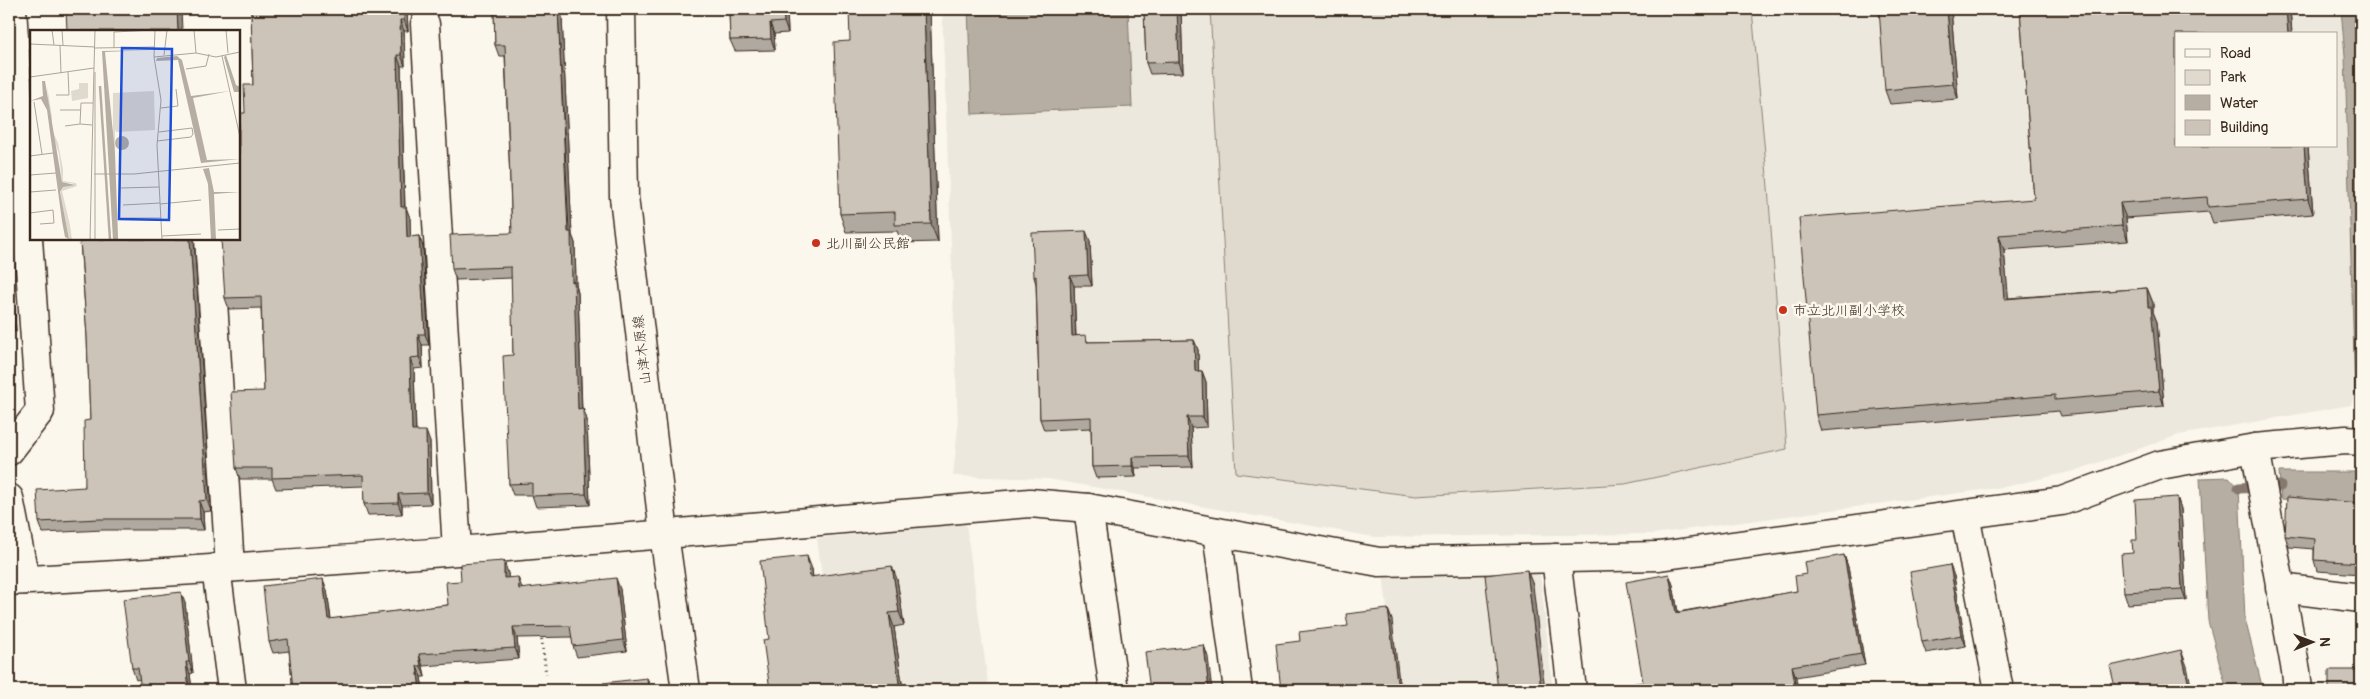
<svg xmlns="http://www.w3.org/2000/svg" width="2370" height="699" font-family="Pangolin,'Klee One',sans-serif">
<rect width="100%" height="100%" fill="#fbf7ec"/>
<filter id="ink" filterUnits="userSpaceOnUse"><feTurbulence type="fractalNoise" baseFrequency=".02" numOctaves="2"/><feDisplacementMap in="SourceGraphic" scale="10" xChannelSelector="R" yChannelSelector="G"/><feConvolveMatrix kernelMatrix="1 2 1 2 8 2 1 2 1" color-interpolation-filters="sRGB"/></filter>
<g filter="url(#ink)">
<!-- built -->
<g fill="#ede8dd" fill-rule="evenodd">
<path d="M942,9H2341L2345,56L2355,394L2351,405L2179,435L2074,471L2004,487L1653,534L1374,537L1048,479L953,476L958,427ZM2176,34H2336V146H2176Z"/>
<path d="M966,524L989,690H837L817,538Z"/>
<path d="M1540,573L1553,690H1397L1383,574Z"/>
</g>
<!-- green -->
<path fill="#dfd9ce" stroke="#8d8276" d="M1210,9H1752L1768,187L1787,449L1625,484L1416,496L1236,473Z"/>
<!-- water -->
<g fill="#b6aea2" stroke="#85796d">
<path d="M968,9H1128L1132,107L972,114Z"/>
<path d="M2341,9H2356L2360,60L2361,387L2355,394L2345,56Z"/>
<path d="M2279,472H2361V504L2281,499Z"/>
<path d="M2229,477L2239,488L2245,619L2263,690H2227L2208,621L2200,478Z"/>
</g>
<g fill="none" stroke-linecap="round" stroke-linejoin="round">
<!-- stream -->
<path stroke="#85796d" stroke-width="11" d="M2239,488L2280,486"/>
<defs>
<g id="minor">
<path d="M621,9L624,197L664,534L686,690"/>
<path d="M425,24L457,550"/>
<path d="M209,239L230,567"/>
<path d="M2255,448L2296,671L2298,690"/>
<path d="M9,451L40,411L12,9"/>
<path d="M9,498L25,580"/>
<path d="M1088,508L1114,690"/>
<path d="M1965,515L1999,690"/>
<path d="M1217,532L1238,690"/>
<path d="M1556,558L1572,690"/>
<path d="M216,568L232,690"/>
<path d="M9,581C349,563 690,532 1030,503L1088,508L1379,562L1659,556L2062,501L2160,465L2255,448L2346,440L2361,441"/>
<path d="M2280,588L2361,598"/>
</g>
</defs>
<!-- minor casing -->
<use href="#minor" stroke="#3b2a1e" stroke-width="31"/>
<!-- path -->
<path stroke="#3b2a1e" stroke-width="3" stroke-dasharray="1 4" stroke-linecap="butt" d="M541,634L546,674"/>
<!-- minor -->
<use href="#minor" stroke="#fbf7ec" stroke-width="28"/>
</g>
<!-- wall -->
<g fill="#afa99f" stroke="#3b2a1e">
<path d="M251,9H407L408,31H404L405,66H401L405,207L410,218V237L419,236L423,247L429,345H422L423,368L414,369L416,431L430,442L431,504L402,505V514L368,515L364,504V486L276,489L272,479H240L236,468L264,391L261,308L229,309L225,298L245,113L253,85Z"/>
<path d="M494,9H559L562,17L572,235L575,243L576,285L578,293L582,409L583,408L587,420L590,505L536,507L532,495H513L509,484L513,355L512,278L456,280L452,269L512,233L505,56H499L495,45Z"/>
<path d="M729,9H787L788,33L774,34L775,50L735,51L730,40Z"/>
<path d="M930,9L938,242L902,243L897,231L846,232L840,214L850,41Z"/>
<path d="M1144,9H1181L1183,73L1150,74L1146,63Z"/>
<path d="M1768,9H1841L1770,15Z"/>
<path d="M1951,9L1958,99L1890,104L1885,90Z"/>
<path d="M2020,9H2290L2292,34H2176V146H2308L2313,214L2213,223L2209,212L2126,218L2128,241L2004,250L2008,298L2147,288L2153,303V312L2157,322L2164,406L2061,416L2059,411L1821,431L1816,415L2034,199Z"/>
<path d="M79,239H194L211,511L203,512L204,530H103L43,533L39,522L85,487L90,420L87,336L80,242Z"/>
<path d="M1090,241L1092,286H1074L1076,335L1089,342L1194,340L1198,350V371H1202L1206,382L1207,427L1191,428L1193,467L1135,468L1136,477L1096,478L1092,467L1091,428L1044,430L1040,419L1036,284L1034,277Z"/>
<path d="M9,266L13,277L16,332H9Z"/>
<path d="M2177,497L2181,509L2186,600L2128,604L2124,592L2133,553L2137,540Z"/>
<path d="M2361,503V574L2317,571L2314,560V549L2289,547L2285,536Z"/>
<path d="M1844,555L1848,567L1865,665L1796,677L1643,682L1669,574L1673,585L1678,612L1797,591L1806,574Z"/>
<path d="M812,569L813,577L897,579L904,625L894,627L903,690H770L769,639Z"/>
<path d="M508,573V578L522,589H620L627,651L577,657L573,646L572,637L517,638L519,659L423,666L425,677H421L423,690H293L289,651L273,653L269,642L327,590L331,619L448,605L461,581Z"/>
<path d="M1954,576L1966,646L1926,653L1922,642Z"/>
<path d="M185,603L193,673L190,674L192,690H141L140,679L136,680L132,668Z"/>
</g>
<!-- shaded-wall -->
<g fill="#8f8982" stroke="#3b2a1e">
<path d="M177,9H181L182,31H178Z"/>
<path d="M404,9H407L408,31L404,20Z"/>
<path d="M558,9H559L562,17L572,235L575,243L576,285L578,293L582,420L578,409Z"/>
<path d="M783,9H787L788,33L784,22Z"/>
<path d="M924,9H930L938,242L931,224Z"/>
<path d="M1177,9H1181L1183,73L1179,62Z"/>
<path d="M1947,9H1951L1958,99L1953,84Z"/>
<path d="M2286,9H2290L2292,34H2288Z"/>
<path d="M400,20L404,31L405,66L401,55Z"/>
<path d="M770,23L774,34L775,50L771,39Z"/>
<path d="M397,55L401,66L405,218L401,207Z"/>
<path d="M2304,146H2308L2313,214L2308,199Z"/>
<path d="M2120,203L2126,218L2128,241L2122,226Z"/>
<path d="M406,207L410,218L411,248L407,237Z"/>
<path d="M1086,231L1090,241L1092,286L1088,275Z"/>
<path d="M1999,235L2004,250L2010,314L2004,299Z"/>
<path d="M419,236L423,247L429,345L425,334Z"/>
<path d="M190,239H194L211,511L207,500Z"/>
<path d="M9,266L13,277L16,332L11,318Z"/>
<path d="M1070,276L1074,286L1076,346L1072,336Z"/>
<path d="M2147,288L2153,303V312L2157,322L2164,406L2159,391L2148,307Z"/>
<path d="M418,334L422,345L423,368L419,357Z"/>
<path d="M1194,340L1198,350L1199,382L1195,371Z"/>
<path d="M410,358L414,369L416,442L412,431Z"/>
<path d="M1202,371L1206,382L1207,427L1203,417Z"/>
<path d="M583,408L587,420L590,505L586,494Z"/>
<path d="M1187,417L1191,428L1193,467L1189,456Z"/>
<path d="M426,431L430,442L431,504L427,493Z"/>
<path d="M1132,457L1135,468L1136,477L1132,466Z"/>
<path d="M398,494L402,505V514L398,503Z"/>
<path d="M2177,497L2181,509L2186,600L2182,589Z"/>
<path d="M199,501L203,512L204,530L200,519Z"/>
<path d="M1844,555L1848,567L1865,665L1861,654Z"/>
<path d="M807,556L812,569L814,591L810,577Z"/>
<path d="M504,561L508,573L509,589L504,578Z"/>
<path d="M1950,565L1954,576L1966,646L1962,635Z"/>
<path d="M892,566L897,579L904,625L899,612Z"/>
<path d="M1527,570L1533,585L1545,690H1541Z"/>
<path d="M1669,574L1673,585L1680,624L1676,613Z"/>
<path d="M518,577L522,588L523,600L519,589Z"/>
<path d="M616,578L620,589L627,651L623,640Z"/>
<path d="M323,579L327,590L332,630L328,619Z"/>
<path d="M181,592L185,603L193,673L189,662Z"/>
<path d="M1388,609L1392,620L1400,690H1398Z"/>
<path d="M889,613L894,627L903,690H900Z"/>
<path d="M513,627L517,638L519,659L515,648Z"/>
<path d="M1204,645L1208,657L1212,690H1209Z"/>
<path d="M2181,650L2187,666L2192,690H2190Z"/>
<path d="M419,654L423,666L425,677L421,666Z"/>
<path d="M186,662L190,674L192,690H189Z"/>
<path d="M417,666L421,677L423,690H420Z"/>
<path d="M1792,666L1796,677L1798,690H1796Z"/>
<path d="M647,678L651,687V690H648Z"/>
</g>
<!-- building -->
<g fill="#ccc4b9" stroke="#3b2a1e">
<path d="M66,9H177L178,31H67Z"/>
<path d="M251,9H404V20H400L401,55H397L401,207H406L407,237L419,236L425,334H418L419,357L410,358L412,431H426L427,493L398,494V503L364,504L363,475L272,478V468H236L231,392L264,391L261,297L225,298L221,239H239V113H245L244,85H253Z"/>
<path d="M494,9H558L568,232H571L572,282L574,281L578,409L583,408L586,494L532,496V483L509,484L503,356L513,355L511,267L452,269L450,235L512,233L505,45H495Z"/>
<path d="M729,9H783L784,22L770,23L771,39L730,40Z"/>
<path d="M849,9H924L931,224L895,225V212L840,214L834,42L850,41Z"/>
<path d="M1144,9H1177L1179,62L1146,63Z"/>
<path d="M1879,9H1947L1953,84L1885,90Z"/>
<path d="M2020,9H2286L2288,34H2176V146H2304L2308,199L2208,207L2207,197L2120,203L2122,226L1999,235L2004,299L2147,288L2148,307H2151L2159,391L2055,400V395L1816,415L1799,218L2034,199Z"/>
<path d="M1086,231L1088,275L1070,276L1072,336L1086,335L1087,342L1194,340L1195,371H1202L1203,417H1187L1189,456L1132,457V466L1092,467L1091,417L1040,419L1036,276L1034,277L1032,233Z"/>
<path d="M80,239H190L207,500L199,501L200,519H99L39,522L37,490L85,487L84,421L90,420L87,336Z"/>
<path d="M9,278L11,318H9Z"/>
<path d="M2177,497L2182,589L2124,592L2121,554L2133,553L2132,540H2137L2135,500Z"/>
<path d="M2287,497L2361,503V563L2314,560L2315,539L2285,536Z"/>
<path d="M1844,555L1861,654L1792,666L1796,690H1623V685L1643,682L1626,582L1669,574L1676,613L1797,591L1795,576L1806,574L1804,562Z"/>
<path d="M807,556L810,577L892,566L899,612L889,613L900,690H770L763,640L769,639L760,561Z"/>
<path d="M504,561V578L518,577L519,589L616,578L623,640L573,646L570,626L513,627L515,648L419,654L421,666H417L420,690H293L288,639L269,642L263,586L323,579L328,619L448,605L446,582L461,581L460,564Z"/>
<path d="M1950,565L1962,635L1922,642L1910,572Z"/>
<path d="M1527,570L1541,690H1498L1485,575Z"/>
<path d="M181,592L189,662H186L189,690H141L138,668H132L123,599Z"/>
<path d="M1388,609L1398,690H1281L1276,644L1300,641L1299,632L1348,626L1346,614Z"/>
<path d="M1204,645L1209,690H1150L1145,652Z"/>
<path d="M2181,650L2190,690H2107L2106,689L2115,687L2110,666Z"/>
<rect x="2329" y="670" width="32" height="20"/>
<path d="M647,678L648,690H604L603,683Z"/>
</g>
</g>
<!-- markers -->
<g fill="#c8321e" stroke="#fbf7ec" stroke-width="2">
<circle cx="816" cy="243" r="5"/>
<circle cx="1783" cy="310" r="5"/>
</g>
<g text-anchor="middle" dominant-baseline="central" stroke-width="5" stroke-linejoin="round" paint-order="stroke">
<!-- poi labels -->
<g font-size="14" fill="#3b2a1e" stroke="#fbf7ec" text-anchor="start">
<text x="826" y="243">北川副公民館</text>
<text x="1793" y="310">市立北川副小学校</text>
</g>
<!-- street labels -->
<g font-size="14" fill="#3b2a1e" stroke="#fbf7ec">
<text transform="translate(642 350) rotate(-97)">山津木原線</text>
</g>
</g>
<!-- overview -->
<g transform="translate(30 30)">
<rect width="210" height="210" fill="#fbf7ec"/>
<path d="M49,53H58V68L42,71L41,61L49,59ZM17,56L22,87V100L28,113L33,139V151L46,153L47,156L32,161L40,195L42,210L39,209L30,163L33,157L45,154L32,152L29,124L20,97ZM124,61L125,100L86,102L85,99V121L83,120V63Z" fill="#dfd9ce"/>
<path d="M120,20L75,22L85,123L88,206V210H83L72,21ZM196,25L206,55L210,57V62H204L194,27ZM147,26L152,30L161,66L200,61L163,68L177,130L210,129L171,133L148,30L126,31L127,28ZM12,51H15L32,152L45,155L33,157L30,162L39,209L35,207L32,191L17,80L11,69L0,71L13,66ZM85 113a7 7 0 1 1 14 0a7 7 0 1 1-14 0ZM179,138L184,162H210L184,164L186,210H181L178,154L173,139Z" fill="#b6aea2"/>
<path fill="none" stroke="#b6aea2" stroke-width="2.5" d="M70,56L80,210"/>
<path fill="none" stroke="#aea59a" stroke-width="1" d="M22,0L24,15M32,0L33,15M125,0L124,27L131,70L127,115L132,210M164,0L166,23M196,0L198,23M0,14L65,17M30,15L31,43M65,18L124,17M84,18V2L123,0M134,25L137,0M192,26L210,107M124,27L166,23L186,27L210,22M156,39L176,36L179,24M0,47L64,38L65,0M26,65H39L38,42M4,72L12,124M131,78L148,76L146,59M30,80H51M62,95L50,94L51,73H63M35,96L50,94M127,111L161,107L163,104L162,98L129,102M0,126L23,123M64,144H104L210,133M0,145L26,143M91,158L129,157M0,162L26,160M130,174L171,170M93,175L130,173M0,183L23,180L24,193L10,194M88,188H131M188,200L210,199M132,206L171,204M60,210L64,38M65,210V42"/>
<path fill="#1d4ed8" fill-opacity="0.15" stroke="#1d4ed8" stroke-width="2.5" d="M92,18L142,19L139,190L89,189Z"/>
<rect width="210" height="210" fill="none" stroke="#3b2a1e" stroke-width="2.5"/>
</g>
<!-- margin -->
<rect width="2370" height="699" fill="none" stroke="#fbf7ec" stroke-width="30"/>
<rect x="15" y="15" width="2340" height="669" fill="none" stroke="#3b2a1e" stroke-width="2" filter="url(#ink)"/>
<!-- legend -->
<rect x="2175" y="32" width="162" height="115" fill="#fbf7ec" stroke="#aea59a"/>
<rect x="2185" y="49" width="25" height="8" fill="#fbf7ec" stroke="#aea59a"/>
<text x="2220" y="58" font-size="15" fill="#3b2a1e">Road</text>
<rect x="2185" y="70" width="25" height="15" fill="#dfd9ce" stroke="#aea59a"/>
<text x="2220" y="82" font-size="15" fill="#3b2a1e">Park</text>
<rect x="2185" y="95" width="25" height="15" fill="#b6aea2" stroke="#aea59a"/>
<text x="2220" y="108" font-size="15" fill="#3b2a1e">Water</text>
<rect x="2185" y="120" width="25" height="15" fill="#ccc4b9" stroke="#aea59a"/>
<text x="2220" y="132" font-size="15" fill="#3b2a1e">Building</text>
<!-- north arrow -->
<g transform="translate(2312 642) rotate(89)" stroke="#fbf7ec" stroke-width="4" paint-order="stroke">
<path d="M0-4L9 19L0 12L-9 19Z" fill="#3b2a1e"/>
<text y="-8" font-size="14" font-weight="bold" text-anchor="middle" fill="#3b2a1e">N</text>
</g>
</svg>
